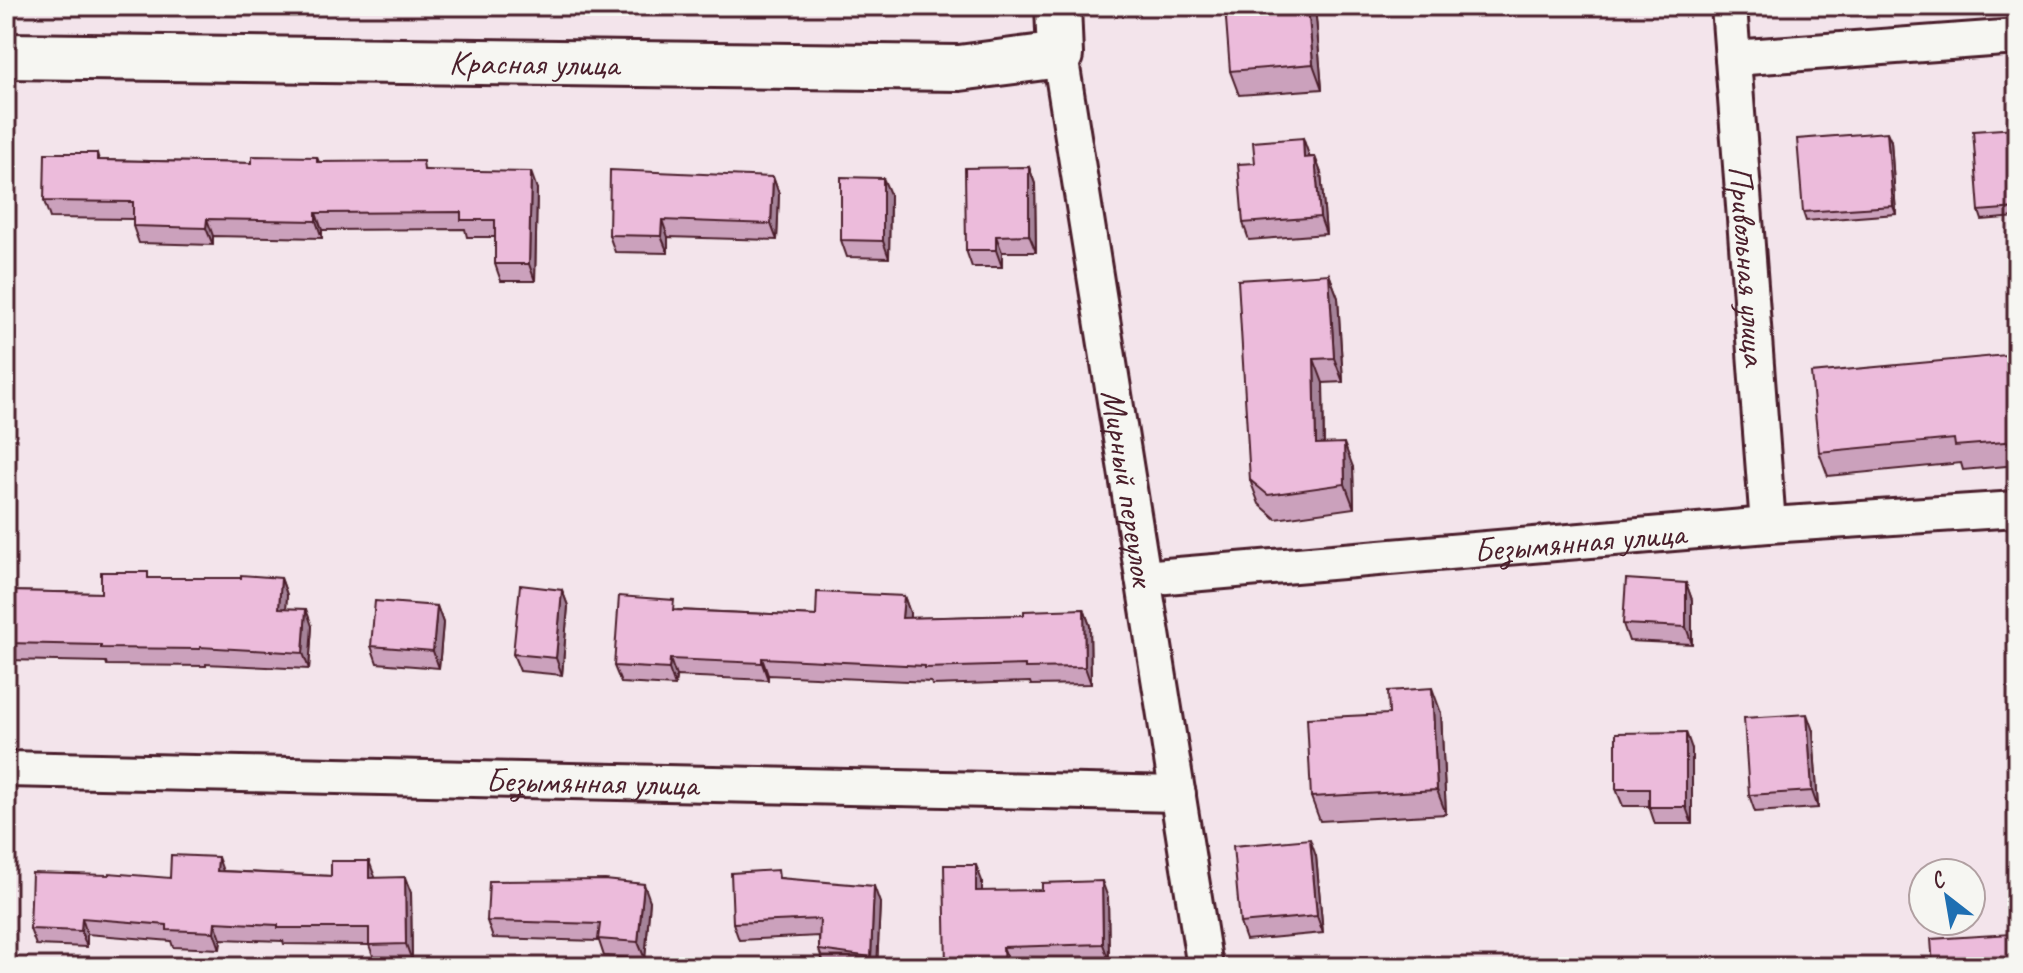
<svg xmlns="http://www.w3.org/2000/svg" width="2023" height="973" font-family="Caveat,sans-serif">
<rect width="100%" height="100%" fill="#f3e4eb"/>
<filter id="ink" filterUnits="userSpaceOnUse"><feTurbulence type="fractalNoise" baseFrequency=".0125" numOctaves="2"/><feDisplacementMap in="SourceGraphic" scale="16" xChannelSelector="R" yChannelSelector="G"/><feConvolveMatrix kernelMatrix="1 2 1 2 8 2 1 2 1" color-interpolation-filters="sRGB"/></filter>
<g filter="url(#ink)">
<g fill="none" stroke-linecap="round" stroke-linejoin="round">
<defs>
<g id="minor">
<path id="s1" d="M1729,6L1768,525"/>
<path id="s2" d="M1060,55L1205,967"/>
<path d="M1733,58L2017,37"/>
<path id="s3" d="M1143,578L1768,525L2017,509"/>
<path id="s4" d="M6,769L1178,794"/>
</g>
<g id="tertiary">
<path id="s5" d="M6,56L959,68L1060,55L1058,6"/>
</g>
</defs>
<!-- minor casing -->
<use href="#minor" stroke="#4a1f2b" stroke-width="40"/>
<!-- tertiary casing -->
<use href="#tertiary" stroke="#4a1f2b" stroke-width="50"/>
<!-- minor -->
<use href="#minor" stroke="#f6f6f2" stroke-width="34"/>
<!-- tertiary -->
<use href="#tertiary" stroke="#f6f6f2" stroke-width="44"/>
</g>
<!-- wall -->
<g fill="#cba1bc" stroke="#4a1f2b" stroke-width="2">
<path d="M1315,6L1322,89L1239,95L1230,71Z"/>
<path d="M2017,128V217L1982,220L1979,211Z"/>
<path d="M1303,138L1309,157H1315L1321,173L1326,234L1249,240L1243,223L1255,163Z"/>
<path d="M1891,141L1896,214L1806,221L1803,212Z"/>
<path d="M97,153L99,160L252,163L317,157L319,162L427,170L537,189L535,281H501L495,264V237H467L465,229L322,230V238L213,236V245L139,243L133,226V219L50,218L44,201Z"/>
<path d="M1029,167L1035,184L1036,252H1002V267H972L966,250Z"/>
<path d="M773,177L779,194L777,240L668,237V253L615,252L609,235Z"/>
<path d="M890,194L889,258L847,257L841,240Z"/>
<path d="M1329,274L1338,298L1343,382L1323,383L1324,444L1353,467L1354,508L1276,519L1259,504L1250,480Z"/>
<path d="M2017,354V465L1963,470L1961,463L1828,476L1819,452Z"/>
<path d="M150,578H281L287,595L286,608L312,626L309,669L206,664V666L107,665L106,662L6,660V591L101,593Z"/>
<path d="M1686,583L1692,600V644L1629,641L1623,624Z"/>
<path d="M562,590L568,606L562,675L520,671L513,654Z"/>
<path d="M904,596L910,613V618L1024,615L1084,609L1090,626L1091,684L1031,685L1030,682L932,685L931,682L768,675V680L676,676L675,686L621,683L614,666L678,610L816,616Z"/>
<path d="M437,606L443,623L439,668L377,663L371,646Z"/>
<path d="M1441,713L1446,814L1320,821L1311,797Z"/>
<path d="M2017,719V843L2011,825Z"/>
<path d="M1813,731L1818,808L1755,812L1749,795Z"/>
<path d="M1692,749V824H1655L1649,806H1623L1616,789Z"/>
<path d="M1316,856L1323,933L1246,940L1240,923Z"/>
<path d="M223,871L375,878L411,893L412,961H375L369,945L284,944L283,941L221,939L220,949L173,947L171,941L87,934V947L36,945L30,929L170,878Z"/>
<path d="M781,878L880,903L877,967H825L819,950V936L739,940L733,923Z"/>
<path d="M982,881V891L1108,898L1109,961L1010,964V967H946Z"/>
<path d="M650,901L645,959L604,956L599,941L493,938L487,921Z"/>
</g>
<!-- shaded-wall -->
<g fill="#a58399" stroke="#4a1f2b" stroke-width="2">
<path d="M1308,6H1315L1322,89L1313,64Z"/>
<path d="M1887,132L1891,141L1896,214L1893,206Z"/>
<path d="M1303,138L1309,155L1311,175L1304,158Z"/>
<path d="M1315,157L1321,173L1326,234L1320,217Z"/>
<path d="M1029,167L1035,184L1036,252L1029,235Z"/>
<path d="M531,172L537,189L535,281L529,264Z"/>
<path d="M773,177L779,194L777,240L771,224Z"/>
<path d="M883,178L890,194L889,258L883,241Z"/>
<path d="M316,213L322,230V238L316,221Z"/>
<path d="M207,219L213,236V245L206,228Z"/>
<path d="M662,220L668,237V253L661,236Z"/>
<path d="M996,236L1002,252V267L996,250Z"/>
<path d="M1329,274L1338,298L1343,382L1334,358Z"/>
<path d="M1314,359L1323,383L1324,468L1316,444Z"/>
<path d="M1344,443L1353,467L1354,508L1345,484Z"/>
<path d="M281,578L287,595L285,624L279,608Z"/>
<path d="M1686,583L1692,600V644L1686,627Z"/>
<path d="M562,590L568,606L562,675L556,658Z"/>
<path d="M904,596L910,613L909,635L902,618Z"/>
<path d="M437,606L443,623L439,668L433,651Z"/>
<path d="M306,609L312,626L309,669L303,653Z"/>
<path d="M1084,609L1090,626L1091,684L1085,667Z"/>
<path d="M762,658L768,675V680L762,663Z"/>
<path d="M670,659L676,676L675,686L669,669Z"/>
<path d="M1432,688L1441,713L1446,814L1437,790Z"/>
<path d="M1807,714L1813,731L1818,808L1812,791Z"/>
<path d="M1686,732L1692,749V824L1686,807Z"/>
<path d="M1310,839L1316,856L1323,933L1317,916Z"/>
<path d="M218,857L224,874L217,871Z"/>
<path d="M369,861L375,877V894L369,878Z"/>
<path d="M976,865L982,881V908L976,891Z"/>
<path d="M405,877L411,893L412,961L406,944Z"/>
<path d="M1102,881L1108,898L1109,961L1103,944Z"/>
<path d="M644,884L650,901L645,959L638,942Z"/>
<path d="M874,886L880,903L877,967H874L871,957Z"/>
<path d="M82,918L87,934V947L81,931Z"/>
<path d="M215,922L221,939L220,949L214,932Z"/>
<path d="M2011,934L2017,949V967H2014Z"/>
<path d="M1003,947L1010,964V967H1004Z"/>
</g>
<!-- building -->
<g fill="#ecbbdb" stroke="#4a1f2b" stroke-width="2">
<path d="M1225,6H1308L1313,64L1230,71Z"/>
<path d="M2017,128V208L1979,211L1973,131Z"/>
<path d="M1887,132L1893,206L1803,212L1797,139Z"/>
<path d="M1303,138L1304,158L1315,157L1320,217L1243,223L1238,164L1255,163L1253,142Z"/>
<path d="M45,153H97V160L252,163V156L317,157V162L423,161L424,170L531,172L529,264H495V220H461V212L316,213V221L207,219L206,228L133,226V202L44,201Z"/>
<path d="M1029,167V235L996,236V250H966L965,168Z"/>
<path d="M610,170L773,177L771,224L662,220L661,236L609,235Z"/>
<path d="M841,177L883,178V241L841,240Z"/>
<path d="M1329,274L1334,358L1314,359L1316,444L1344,443L1345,484L1268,495L1250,480L1238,280Z"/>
<path d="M2017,354V441L1955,446L1954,439L1819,452L1811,373Z"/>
<path d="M101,572H148V578H241V575L281,578L279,608L306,609L303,653L200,647V649L101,648V645L6,643V591L101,593Z"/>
<path d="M1626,579L1686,583V627L1623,624Z"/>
<path d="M520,585L562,590L556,658L513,654Z"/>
<path d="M817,592L904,596L902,618L1024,615V611L1084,609L1085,667L1025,668V665L925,668V666L762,658V663L670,659L669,669L614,666L619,596L674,600L673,610L816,616Z"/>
<path d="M375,601L437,606L433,651L371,646Z"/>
<path d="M1432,688L1437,790L1311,797L1307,718L1389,714L1388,691Z"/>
<path d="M1807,714L1812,791L1749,795L1744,718Z"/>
<path d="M2012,719H2017V825H2011Z"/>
<path d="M1686,732V807H1649V789H1616V733Z"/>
<path d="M1310,839L1317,916L1240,923L1233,846Z"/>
<path d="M171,855L218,857L217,871L331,876V861H369V878L405,877L406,944L369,945V928H278V925L215,922L214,932L167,930V925L82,918L81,931L30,929L32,873L109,875V873L170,878Z"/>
<path d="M944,865H976V891L1042,890V883L1102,881L1103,944L1003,947L1004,967H946Z"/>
<path d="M778,870L779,878L874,886L871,957L819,950L820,919L733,923L731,873Z"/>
<path d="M605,880L644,884L638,942L598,939L600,924L487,921L489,881Z"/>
<path d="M2011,934L2014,967H1933L1931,939Z"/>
<path d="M1759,959V967H1696V961Z"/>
</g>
</g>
<g text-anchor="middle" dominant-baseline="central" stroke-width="8" stroke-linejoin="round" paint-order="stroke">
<!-- street labels -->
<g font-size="34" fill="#4a1f2b" stroke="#f6f6f2">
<text stroke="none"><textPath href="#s5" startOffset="528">Красная улица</textPath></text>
<text stroke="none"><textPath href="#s1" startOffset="260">Привольная улица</textPath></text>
<text stroke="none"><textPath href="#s2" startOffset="438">Мирный переулок</textPath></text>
<text stroke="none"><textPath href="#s3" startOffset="438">Безымянная улица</textPath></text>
<text stroke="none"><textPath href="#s4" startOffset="586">Безымянная улица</textPath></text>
</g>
</g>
<!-- margin -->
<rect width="2023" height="973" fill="none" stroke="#f6f6f2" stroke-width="32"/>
<rect x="16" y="16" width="1991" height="941" fill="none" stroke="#4a1f2b" stroke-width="3" filter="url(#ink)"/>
<!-- north arrow -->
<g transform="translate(1947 897) rotate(329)"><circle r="38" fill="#f6f6f2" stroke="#b1a0a2" stroke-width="2"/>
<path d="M0-6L14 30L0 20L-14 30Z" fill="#1f6fb2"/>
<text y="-12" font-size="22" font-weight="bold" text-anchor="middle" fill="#4a1f2b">С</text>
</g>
</svg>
